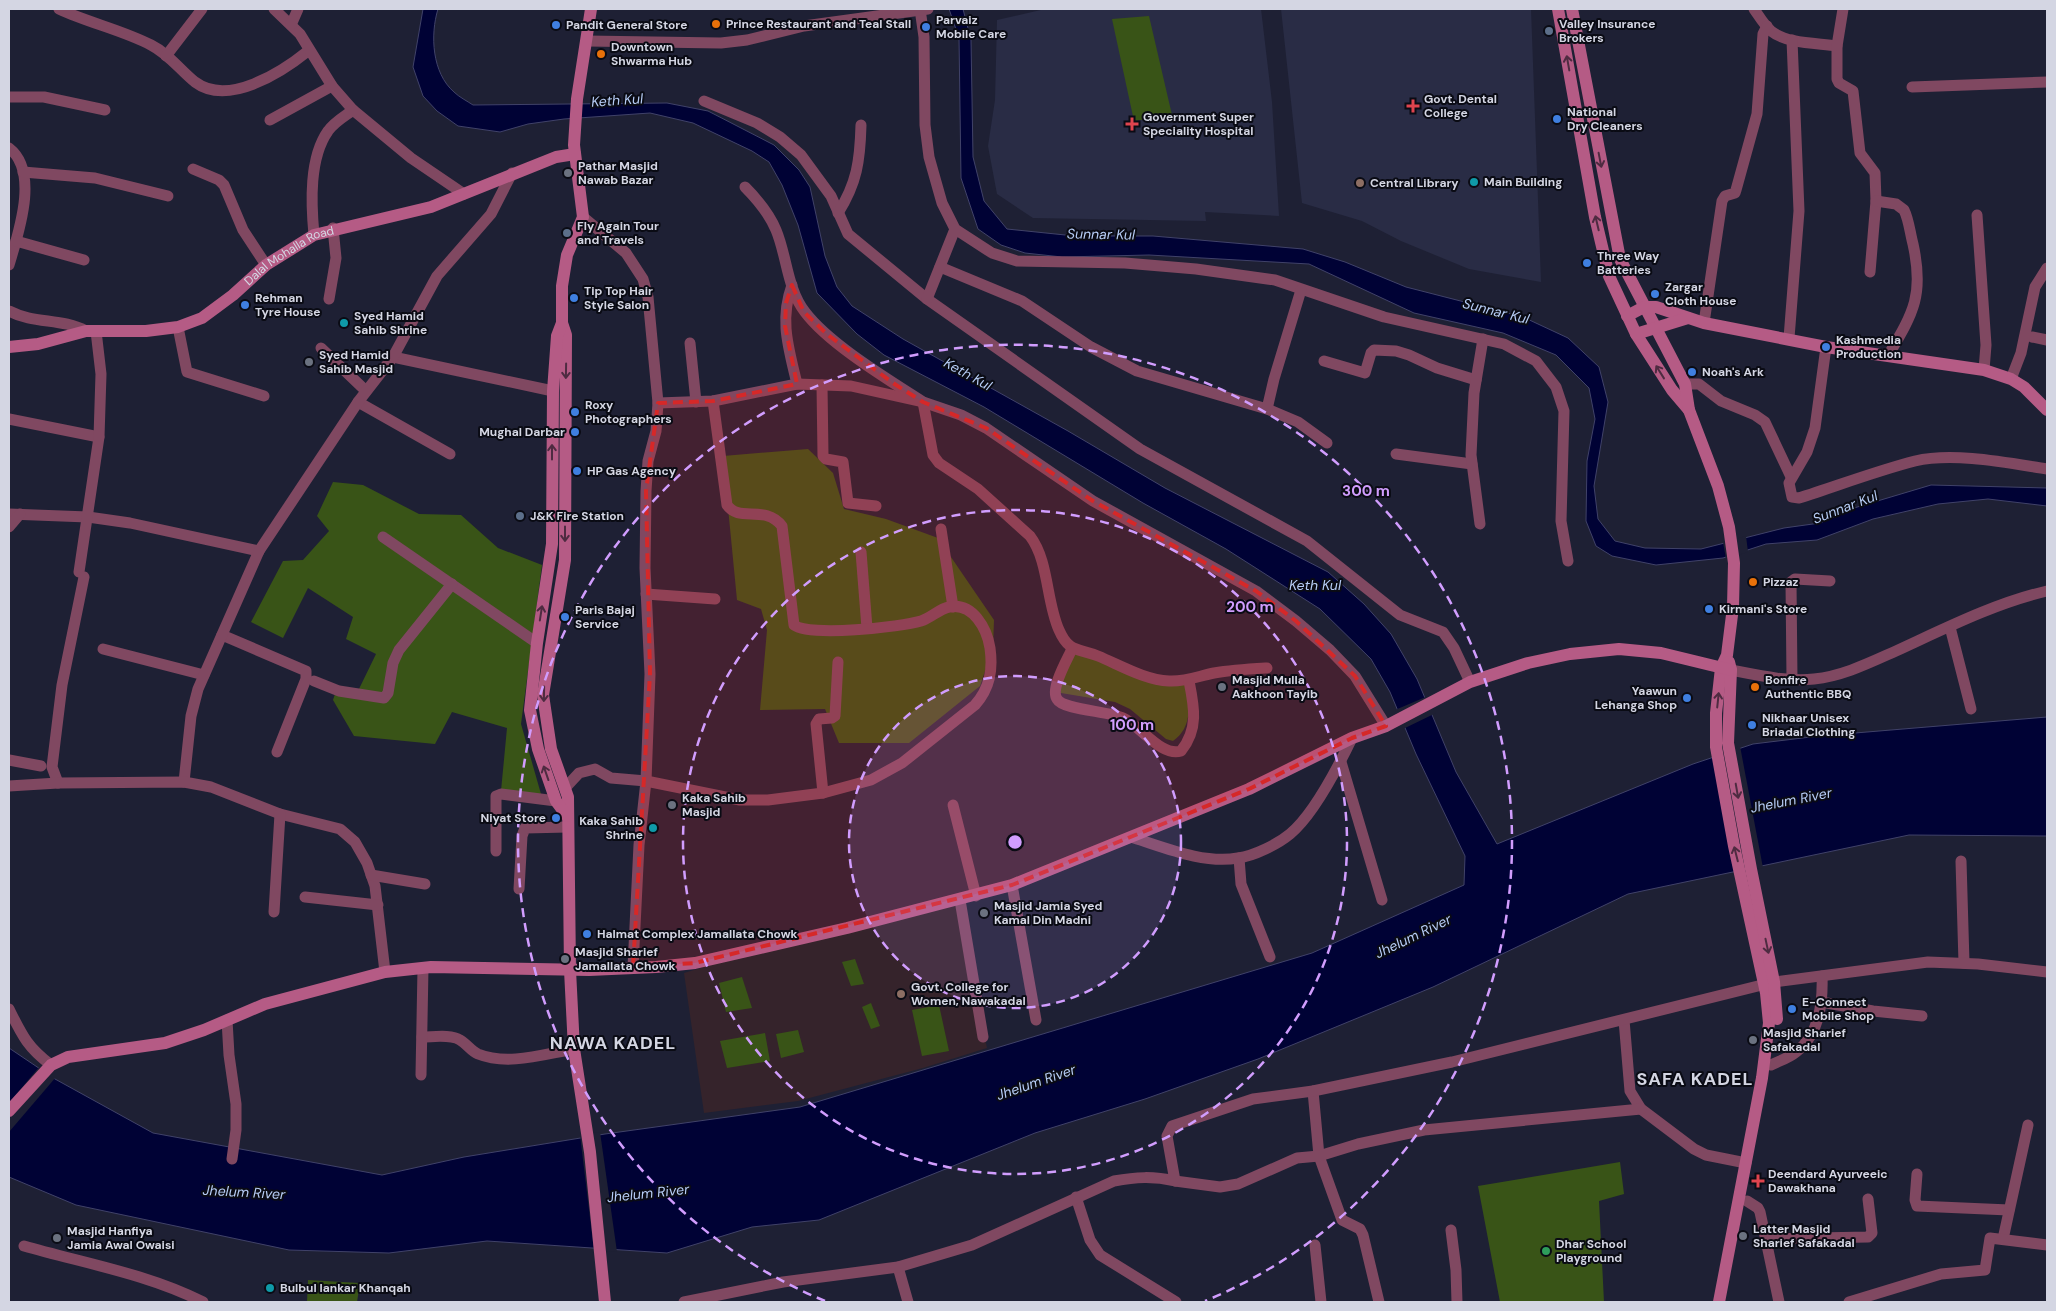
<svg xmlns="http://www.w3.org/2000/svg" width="2056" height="1311" font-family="'DM Sans',sans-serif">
<rect width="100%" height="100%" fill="#1e2034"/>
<!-- built -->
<g fill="#292c45">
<path d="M1045,9H1261L1272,102L1279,216L1205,212L1206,221L1033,218L997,194L988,146L995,100L997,20Z"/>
<path d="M1281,9H1531L1541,282L1469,269L1401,241L1362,221L1302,203Z"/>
</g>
<!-- education -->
<path fill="#35232b" d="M957,903L987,1048L923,1068L798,1101L704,1113L684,973L740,956Z"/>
<!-- green -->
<g fill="#395417">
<path d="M1149,16L1172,115L1134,121L1112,19Z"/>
<path d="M808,449L833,473L844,509L886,519L938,538L994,620L993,647L980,686L909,743H839L825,709L760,710L767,630L761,609L737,600L723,456Z"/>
<path d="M333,482L363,485L419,514L461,515L498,548L542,565L521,724L543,801L501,791L507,728L452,712L435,744L354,736L333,700L337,688L358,691L376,654L346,639L353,617L308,588L283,638L251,622L283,561L303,560L329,531L317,516Z"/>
<path d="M1073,651L1188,684C1189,705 1193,727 1173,741L1166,739L1130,709L1115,702L1061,693L1060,688Z"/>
<path d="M855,959L864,984L851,986L842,962Z"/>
<path d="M742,977L752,1008L726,1012L719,983Z"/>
<path d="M871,1003L880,1026L871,1029L862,1007Z"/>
<path d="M939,1005L949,1051L922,1056L912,1010Z"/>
<path d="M798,1030L804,1052L781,1058L776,1034Z"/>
<path d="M765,1033L770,1061L727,1068L720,1041Z"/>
<path d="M1620,1162L1624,1194L1599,1201L1604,1302H1500L1478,1186Z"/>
<path d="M308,1280L360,1283L357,1302H307Z"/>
</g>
<!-- water -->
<g fill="#000235" stroke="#404269">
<path d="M423,9H438C430,35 432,73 454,92C459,97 467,101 473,105L667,103L708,111L774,145L799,170L810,187L825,256L837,287L852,306L903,339L1068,431L1165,488L1328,572L1364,604L1391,634L1417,679L1456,772L1497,844L1693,764L1753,744L1819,736L2047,717V836L1909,835L1628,894L1433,987L1258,1059L1145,1099L1035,1133L819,1220L752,1227L667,1253L487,1241L389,1253L289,1250L76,1205L9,1177V1048L55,1079L153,1133L382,1175L464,1157L605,1134L800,1107L1312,953L1464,885L1465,856L1416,754L1390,692L1371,659L1320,609L1226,549L1143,503L984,407L884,355L857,334L817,293L798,225L782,185L769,162L752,151L693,123L650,113L564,119L528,124L500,132L458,126L437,111L423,96L413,67Z"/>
<path d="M949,9H963L971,40L973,157L984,201L1007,229L1075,236H1153L1303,249L1345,262L1406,287L1523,317L1568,338L1599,367L1608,402L1594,486L1598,519L1615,541L1645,548L1701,549L1784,528L1820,523L1854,508L1931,485L2047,488V506L1988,499L1938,504L1873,519L1817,540L1766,544L1723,558L1656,565L1612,556L1596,546L1586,521L1587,461L1595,419L1589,388L1556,355L1503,333L1414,313L1309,264L1149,255L1062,257L1025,253L1001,245L978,229L961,178L959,38Z"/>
</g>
<!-- pier -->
<g fill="#1e2034">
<path d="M1746,536L1748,552L1726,559L1723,542Z"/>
<path d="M1428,696L1436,713L1403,729L1395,710Z"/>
<path d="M1740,746L1763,868L1735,874L1713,755Z"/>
<path d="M40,1066L56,1077L9,1132V1103Z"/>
<path d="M600,1132L617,1252L594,1251L580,1135Z"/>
</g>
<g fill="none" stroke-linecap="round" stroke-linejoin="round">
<!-- street -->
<g stroke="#804861" stroke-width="11">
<path d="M59,9C89,23 122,30 151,45C169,54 180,70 195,82C228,107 282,72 308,51"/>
<path d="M274,9L300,34L332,86L353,110L411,158L464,194"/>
<path d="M920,9L924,37L925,125L929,157L942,203L955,229L992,253L1017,261L1125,263L1196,269L1275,280L1384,317L1504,344L1536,361L1556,387L1564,411L1561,521L1568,561"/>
<path d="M1754,9C1759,16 1764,25 1771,31C1787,44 1817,43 1837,46"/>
<path d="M1843,9L1837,46V79L1839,83L1853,91L1860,153L1875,173L1876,201L1870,272"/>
<path d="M291,25L298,9"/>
<path d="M587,41L721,43L747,40L804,26L928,9"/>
<path d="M166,56L202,9"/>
<path d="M1912,87L2047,82"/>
<path d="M9,97H44L105,110"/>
<path d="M704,101L757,123L780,137L801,155L831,196L848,234L927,299L1140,449L1307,541L1400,615L1443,632L1454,648L1470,682"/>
<path d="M270,120L332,86"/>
<path d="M9,148C40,172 18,234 9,265"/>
<path d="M193,169L219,180L224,185L243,230L266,265"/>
<path d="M23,172L95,178L168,196"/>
<path d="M745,187C758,200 769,213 776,230C787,256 787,289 805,312C829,344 889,380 923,402L933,455L939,463L978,489L1030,536C1049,561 1046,601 1059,630C1069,653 1078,648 1098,656C1120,665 1145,680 1169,681C1185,682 1199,676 1214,673C1232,670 1250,669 1267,668"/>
<path d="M1876,201L1896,204L1904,210C1909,220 1910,233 1913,244C1924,294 1914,312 1889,354"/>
<path d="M838,213C857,183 860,161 861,125"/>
<path d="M1977,215L1986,345L1984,370"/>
<path d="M583,217L626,253L643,279L648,297L658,403L656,431L648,461L646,491L645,568L650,674L646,781L639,845L633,967"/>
<path d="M314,235C311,203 309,158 328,131C334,122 345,116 353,110"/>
<path d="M16,241L84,260"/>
<path d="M940,267L1022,301L1091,347L1137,371L1267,409L1298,422L1327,443"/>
<path d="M792,285C779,321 789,349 797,384"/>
<path d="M329,299L336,258L333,228"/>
<path d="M927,299L955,229"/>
<path d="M9,311C34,324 62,318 86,331"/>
<path d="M1704,323L1722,201L1725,196L1735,193L1736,190L1757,114L1763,34L1767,26"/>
<path d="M178,327L187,372L264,396"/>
<path d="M2032,337L2047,340"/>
<path d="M1789,338L1799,211L1792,40"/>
<path d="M690,343L696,402"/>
<path d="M1826,347L1815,428L1807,452L1789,483L1792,497L1799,498C1837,486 1876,471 1915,461C1954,452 2008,463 2047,469"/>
<path d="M321,348L366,391"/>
<path d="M393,357L553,391"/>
<path d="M1324,361L1365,373L1371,353L1374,350L1396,351L1409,355L1437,368L1476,380"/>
<path d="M2011,379L2021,353L2035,287L2047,268"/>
<path d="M1685,384H1699L1721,401L1755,415L1765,422L1791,477"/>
<path d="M822,385L823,456L826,459L843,462L848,503L876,506"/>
<path d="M358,402L450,454"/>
<path d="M658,403L713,401L797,384L851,386L923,402L961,415L986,428L1093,501L1256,591L1296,621L1330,650L1355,676L1386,726"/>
<path d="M1267,409L1274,379L1301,290"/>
<path d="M9,419L99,437"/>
<path d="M1396,454L1472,464"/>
<path d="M9,514L88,517L130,523L259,551"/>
<path d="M1480,524L1471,455L1474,393L1483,339"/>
<path d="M9,527L20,514"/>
<path d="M941,529L953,607"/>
<path d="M383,537L537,643"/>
<path d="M861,552L867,628"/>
<path d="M79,572L99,437L101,374L96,331"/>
<path d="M646,594L715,599"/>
<path d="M1950,627L1971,709"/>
<path d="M222,635L306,671V679L277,752"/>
<path d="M103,649L204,675"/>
<path d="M1072,649C1067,660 1050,689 1057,699C1063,710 1108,711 1123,718C1141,726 1161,757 1181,751C1199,729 1194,706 1189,681"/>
<path d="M1731,670C1757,675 1787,682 1814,679C1843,676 1869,663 1896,651C1944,629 1995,603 2047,591"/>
<path d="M1792,679L1791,582L1795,579L1830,581"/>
<path d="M314,681L339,691L384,698L388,693L393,663L399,650L452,584"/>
<path d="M9,760L41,766"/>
<path d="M1341,762L1382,900"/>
<path d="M184,782L191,716L198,689L259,551L358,402L393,357L437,276L491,214L512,173"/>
<path d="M58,783L52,767L62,685L84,577"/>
<path d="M9,786L58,783L184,782L211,787L280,814L340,829L355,842L367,863L375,886L385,972"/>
<path d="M566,787L579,773L595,769L611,778L646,781L740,800H768L823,793L871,780L902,763L975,705C990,688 993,670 990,648C987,629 973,602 949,607C939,609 931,618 921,621C901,627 809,637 794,625L782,526C765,504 739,523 727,505L713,401"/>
<path d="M823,793L816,724L819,719L832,718L835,716L838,662"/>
<path d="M953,805L976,896"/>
<path d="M1134,838C1166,848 1204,864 1238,858C1254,856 1278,844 1290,834C1313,815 1339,765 1352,738"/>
<path d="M496,851V796L501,794L556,801"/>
<path d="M1239,858L1241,884L1270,957"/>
<path d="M1961,861L1964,963"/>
<path d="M371,875L425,884"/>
<path d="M1012,885L1036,1020"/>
<path d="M519,889L522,836L525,828L568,827"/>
<path d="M305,897L378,905"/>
<path d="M960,900L983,1037"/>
<path d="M274,912L280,814"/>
<path d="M1821,1002L1873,1011L1922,1016"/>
<path d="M9,1009C22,1035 27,1047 51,1065"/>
<path d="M227,1020L229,1055L236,1104V1130L232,1159"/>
<path d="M1624,1020L1630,1091L1641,1109L1694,1149L1706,1155L1746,1163"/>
<path d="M422,1037C433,1037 451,1034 460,1040C467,1044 471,1051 478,1054C508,1066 544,1054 574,1049"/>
<path d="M1771,1065C1779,1061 1789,1058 1796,1052C1819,1035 1823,1002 1822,976"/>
<path d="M421,1075L423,968"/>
<path d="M1313,1091L1319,1156L1342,1220L1360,1229L1363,1235L1379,1302"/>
<path d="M1917,1174L1915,1200L1917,1206L2009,1210"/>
<path d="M1175,1181L1220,1187L1238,1184L1297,1158L1319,1156L1358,1144L1424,1130L1641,1109"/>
<path d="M1076,1197L1090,1240L1100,1255L1176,1302"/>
<path d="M1747,1201L1758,1208L1760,1212L1779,1302"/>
<path d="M1451,1230L1456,1270L1457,1302"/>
<path d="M1766,1239L1868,1237L1872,1233L1868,1199"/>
<path d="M2003,1239L2028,1125"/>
<path d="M1315,1245L1321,1302"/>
<path d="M24,1246C83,1263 148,1274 203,1302"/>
<path d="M898,1267L908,1302"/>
<path d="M684,1302L783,1282L898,1267L972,1245L1114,1181C1136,1177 1153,1176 1175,1181L1167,1136L1172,1126L1253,1099L1313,1091L1452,1062L1774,982L1928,962L1978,964L2047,972"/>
<path d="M1849,1302L1941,1274L1985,1270L1990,1238L2047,1245"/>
</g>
<!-- secondary -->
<g stroke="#b55b85" stroke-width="12">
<path d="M1558,9L1595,217L1609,276L1636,334L1672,390L1689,410"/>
<path d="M1572,9L1620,259L1685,384L1689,410L1718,486L1729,527L1734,563L1733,607L1727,655L1721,668L1716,713V747L1734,846L1766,993L1769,1023L1762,1078L1719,1302"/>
<path d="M1627,316L1644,307H1656L1704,323L1826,347L1984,370L2011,379L2024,387L2047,410"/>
<path d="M562,323L566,335L565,560L543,695L551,749L568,797L570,970L574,1049L590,1152L605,1302"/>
<path d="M1636,334L1688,318"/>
<path id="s1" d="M9,347L38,344L86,331H146L178,327L202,318L233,295L266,265L314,235L431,207L556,157L575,154"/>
<path d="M1729,662L1731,670L1728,743L1751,869L1774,982L1777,1019"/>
<path d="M567,816L556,801L538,749L530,710L537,643L552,544L553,391L557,336L562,323V286L567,255L583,217L574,145L577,99L591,9"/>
<path d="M9,1111L51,1065L68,1057L165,1043L204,1030L265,1004L385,972L431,967L589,970L656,967L695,963L847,928L1012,885L1249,789L1352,738L1386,726L1470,682L1528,663L1570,654L1619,649L1661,653L1731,670"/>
</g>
</g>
<!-- one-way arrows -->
<defs><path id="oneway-shaft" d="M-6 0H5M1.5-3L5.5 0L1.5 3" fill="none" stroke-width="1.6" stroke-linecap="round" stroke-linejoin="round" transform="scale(1.25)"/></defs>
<g stroke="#4e2b41">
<use href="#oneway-shaft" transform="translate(1568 63) rotate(-100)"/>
<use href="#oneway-shaft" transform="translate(1600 160) rotate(79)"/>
<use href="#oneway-shaft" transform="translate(1597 223) rotate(-103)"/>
<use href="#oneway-shaft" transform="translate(566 371) rotate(91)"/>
<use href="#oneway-shaft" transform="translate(1660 372) rotate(-122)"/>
<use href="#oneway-shaft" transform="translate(552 452) rotate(-90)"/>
<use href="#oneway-shaft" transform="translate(565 534) rotate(90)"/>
<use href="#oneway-shaft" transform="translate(541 613) rotate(-81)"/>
<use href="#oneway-shaft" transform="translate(544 694) rotate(91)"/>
<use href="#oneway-shaft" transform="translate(1718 700) rotate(-84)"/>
<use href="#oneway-shaft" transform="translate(546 773) rotate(-109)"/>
<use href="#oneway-shaft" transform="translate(1737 791) rotate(80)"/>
<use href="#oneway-shaft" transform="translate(1736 854) rotate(-104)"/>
<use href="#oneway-shaft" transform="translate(1767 946) rotate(78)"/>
</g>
<!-- marked area -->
<path fill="#d62828" fill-opacity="0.2" stroke="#d62828" stroke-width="4" stroke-dasharray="10 6" stroke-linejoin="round" d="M792,285L804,312L828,335L893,383L923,402L986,428L1093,501L1256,591L1296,621L1355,676L1386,726L1352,738L1249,789L1012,885L695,963L633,967L650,674L646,491L658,403L713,401L797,384L785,326L786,303Z"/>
<!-- distance rings -->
<circle cx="1015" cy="842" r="166" fill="#d19dfe" fill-opacity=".12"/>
<g fill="none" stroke="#d19dfe" stroke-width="2.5" stroke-dasharray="9 6">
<circle cx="1015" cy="842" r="166"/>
<circle cx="1015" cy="842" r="332"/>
<path d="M825 1301A497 497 0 1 1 1205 1301"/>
</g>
<!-- markers -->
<g fill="#e8710a" stroke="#0a0b14" stroke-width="2">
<circle cx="716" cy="24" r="5"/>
<circle cx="601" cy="54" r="5"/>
<circle cx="1753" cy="582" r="5"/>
<circle cx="1755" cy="687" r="5"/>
</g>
<g fill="#3f7fe0" stroke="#0a0b14" stroke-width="2">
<circle cx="556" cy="25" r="5"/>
<circle cx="926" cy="27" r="5"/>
<circle cx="1557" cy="119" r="5"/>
<circle cx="1587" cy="263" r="5"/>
<circle cx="1655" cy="294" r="5"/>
<circle cx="574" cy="298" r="5"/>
<circle cx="245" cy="305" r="5"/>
<circle cx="1826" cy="347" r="5"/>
<circle cx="1692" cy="372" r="5"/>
<circle cx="575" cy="412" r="5"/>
<circle cx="575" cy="432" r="5"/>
<circle cx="577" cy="471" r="5"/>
<circle cx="1709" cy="609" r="5"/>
<circle cx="565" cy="617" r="5"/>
<circle cx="1687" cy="698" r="5"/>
<circle cx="1752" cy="725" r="5"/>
<circle cx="556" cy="818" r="5"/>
<circle cx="587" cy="934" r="5"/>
<circle cx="1792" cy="1009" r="5"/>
</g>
<g fill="#5c6f8a" stroke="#0a0b14" stroke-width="2">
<circle cx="1549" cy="31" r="5"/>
<circle cx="567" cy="233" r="5"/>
<circle cx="520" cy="516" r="5"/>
</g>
<g fill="#e0444e" stroke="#0a0b14" stroke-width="2">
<path d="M1410.5 98.5h5v5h5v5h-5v5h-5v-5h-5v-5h5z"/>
<path d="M1129.5 116.5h5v5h5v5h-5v5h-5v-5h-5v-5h5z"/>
<path d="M1755.5 1173.5h5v5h5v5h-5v5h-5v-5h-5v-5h5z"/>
</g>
<g fill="#6b7280" stroke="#0a0b14" stroke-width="2">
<circle cx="568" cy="173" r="5"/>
<circle cx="309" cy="362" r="5"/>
<circle cx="1222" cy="687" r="5"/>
<circle cx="672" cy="805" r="5"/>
<circle cx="984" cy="913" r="5"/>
<circle cx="565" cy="959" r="5"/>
<circle cx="1753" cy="1040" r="5"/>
<circle cx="1743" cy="1236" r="5"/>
<circle cx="57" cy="1238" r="5"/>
</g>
<g fill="#0f9aa8" stroke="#0a0b14" stroke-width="2">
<circle cx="1474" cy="182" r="5"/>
<circle cx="344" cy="323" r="5"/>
<circle cx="653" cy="828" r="5"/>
<circle cx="270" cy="1288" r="5"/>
</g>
<g fill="#8d6e63" stroke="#0a0b14" stroke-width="2">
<circle cx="1360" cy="183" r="5"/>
<circle cx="901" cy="994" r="5"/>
</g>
<circle fill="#2e9e5b" stroke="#0a0b14" stroke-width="2" cx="1546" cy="1251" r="5"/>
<g text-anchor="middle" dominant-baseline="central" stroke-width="4" stroke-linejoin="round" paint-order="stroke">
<!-- poi labels -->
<g font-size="12" font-weight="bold" fill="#d4d6e3" stroke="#0a0b14" text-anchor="start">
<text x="936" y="20">Parvaiz<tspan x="936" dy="14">Mobile Care</tspan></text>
<text x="726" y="24">Prince Restaurant and Teal Stall</text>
<text x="1559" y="24">Valley Insurance<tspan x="1559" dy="14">Brokers</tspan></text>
<text x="566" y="25">Pandit General Store</text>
<text x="611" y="47">Downtown<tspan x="611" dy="14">Shwarma Hub</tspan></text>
<text x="1424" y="99">Govt. Dental<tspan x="1424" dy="14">College</tspan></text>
<text x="1567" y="112">National<tspan x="1567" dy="14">Dry Cleaners</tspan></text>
<text x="1143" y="117">Government Super<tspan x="1143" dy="14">Speciality Hospital</tspan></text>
<text x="578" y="166">Pathar Masjid<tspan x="578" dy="14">Nawab Bazar</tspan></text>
<text x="1484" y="182">Main Building</text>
<text x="1370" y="183">Central Library</text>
<text x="577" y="226">Fly Again Tour<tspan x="577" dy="14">and Travels</tspan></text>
<text x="1597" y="256">Three Way<tspan x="1597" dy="14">Batteries</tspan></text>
<text x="1665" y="287">Zargar<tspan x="1665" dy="14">Cloth House</tspan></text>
<text x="584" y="291">Tip Top Hair<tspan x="584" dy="14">Style Salon</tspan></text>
<text x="255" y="298">Rehman<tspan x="255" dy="14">Tyre House</tspan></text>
<text x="354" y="316">Syed Hamid<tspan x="354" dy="14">Sahib Shrine</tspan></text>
<text x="1836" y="340">Kashmedia<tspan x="1836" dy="14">Production</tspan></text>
<text x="319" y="355">Syed Hamid<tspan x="319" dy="14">Sahib Masjid</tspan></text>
<text x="1702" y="372">Noah's Ark</text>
<text x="585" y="405">Roxy<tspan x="585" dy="14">Photographers</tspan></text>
<text x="565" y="432" text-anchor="end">Mughal Darbar</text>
<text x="587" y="471">HP Gas Agency</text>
<text x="530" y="516">J&amp;K Fire Station</text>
<text x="1763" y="582">Pizzaz</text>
<text x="1719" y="609">Kirmani's Store</text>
<text x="575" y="610">Paris Bajaj<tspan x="575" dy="14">Service</tspan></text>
<text x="1232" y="680">Masjid Mulla<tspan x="1232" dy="14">Aakhoon Tayib</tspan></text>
<text x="1765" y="680">Bonfire<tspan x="1765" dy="14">Authentic BBQ</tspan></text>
<text x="1677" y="691" text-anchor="end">Yaawun<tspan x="1677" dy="14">Lehanga Shop</tspan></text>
<text x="1762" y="718">Nikhaar Unisex<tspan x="1762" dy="14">Briadal Clothing</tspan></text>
<text x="682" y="798">Kaka Sahib<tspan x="682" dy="14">Masjid</tspan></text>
<text x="546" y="818" text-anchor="end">Niyat Store</text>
<text x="643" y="821" text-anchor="end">Kaka Sahib<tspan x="643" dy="14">Shrine</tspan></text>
<text x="994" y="906">Masjid Jamia Syed<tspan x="994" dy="14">Kamal Din Madni</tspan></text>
<text x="597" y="934">Halmat Complex Jamallata Chowk</text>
<text x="575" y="952">Masjid Sharief<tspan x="575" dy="14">Jamallata Chowk</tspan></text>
<text x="911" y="987">Govt. College for<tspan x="911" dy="14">Women, Nawakadal</tspan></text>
<text x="1802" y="1002">E-Connect<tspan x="1802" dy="14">Mobile Shop</tspan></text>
<text x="1763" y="1033">Masjid Sharief<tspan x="1763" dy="14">Safakadal</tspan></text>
<text x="1768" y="1174">Deendard Ayurveeic<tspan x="1768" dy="14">Dawakhana</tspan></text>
<text x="1753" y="1229">Latter Masjid<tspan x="1753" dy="14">Sharief Safakadal</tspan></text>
<text x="67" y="1231">Masjid Hanfiya<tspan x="67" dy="14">Jamia Awal Owaisi</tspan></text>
<text x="1556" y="1244">Dhar School<tspan x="1556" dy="14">Playground</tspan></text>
<text x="280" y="1288">Bulbul lankar Khanqah</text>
</g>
<!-- street labels -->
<g font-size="12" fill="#d4d6e3" stroke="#0a0b14">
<text stroke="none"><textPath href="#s1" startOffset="305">Dalal Mohalla Road</textPath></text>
</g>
<!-- water labels -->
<g font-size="14" font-style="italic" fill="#b7cdf6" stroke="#0a0b14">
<text transform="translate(617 100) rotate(-4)">Keth Kul</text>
<text transform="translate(1101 234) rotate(1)">Sunnar Kul</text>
<text transform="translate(1496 311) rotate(14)">Sunnar Kul</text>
<text transform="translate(968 374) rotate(29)">Keth Kul</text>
<text transform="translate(1845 507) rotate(-21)">Sunnar Kul</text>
<text x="1315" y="585">Keth Kul</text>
<text transform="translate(1791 800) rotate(-11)">Jhelum River</text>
<text transform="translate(1413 936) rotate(-26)">Jhelum River</text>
<text transform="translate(1036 1082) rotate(-19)">Jhelum River</text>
<text transform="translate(244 1192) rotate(3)">Jhelum River</text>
<text transform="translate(648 1193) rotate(-6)">Jhelum River</text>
</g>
<!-- district labels -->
<g font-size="18" font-weight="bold" letter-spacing="1" fill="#d4d6e3" stroke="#0a0b14">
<text x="613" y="1043">NAWA KADEL</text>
<text x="1695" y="1079">SAFA KADEL</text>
</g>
</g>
<circle cx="1015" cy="842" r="8" fill="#d19dfe" stroke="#0a0b14" stroke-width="2.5"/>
<g font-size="15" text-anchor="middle" font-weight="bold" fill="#d19dfe" stroke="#0a0b14" stroke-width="4" stroke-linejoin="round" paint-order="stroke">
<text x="1366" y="496">300 m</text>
<text x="1250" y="612">200 m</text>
<text x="1132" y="730">100 m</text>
</g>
<!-- border -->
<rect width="2056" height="1311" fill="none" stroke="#d4d6e3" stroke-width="20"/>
</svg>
